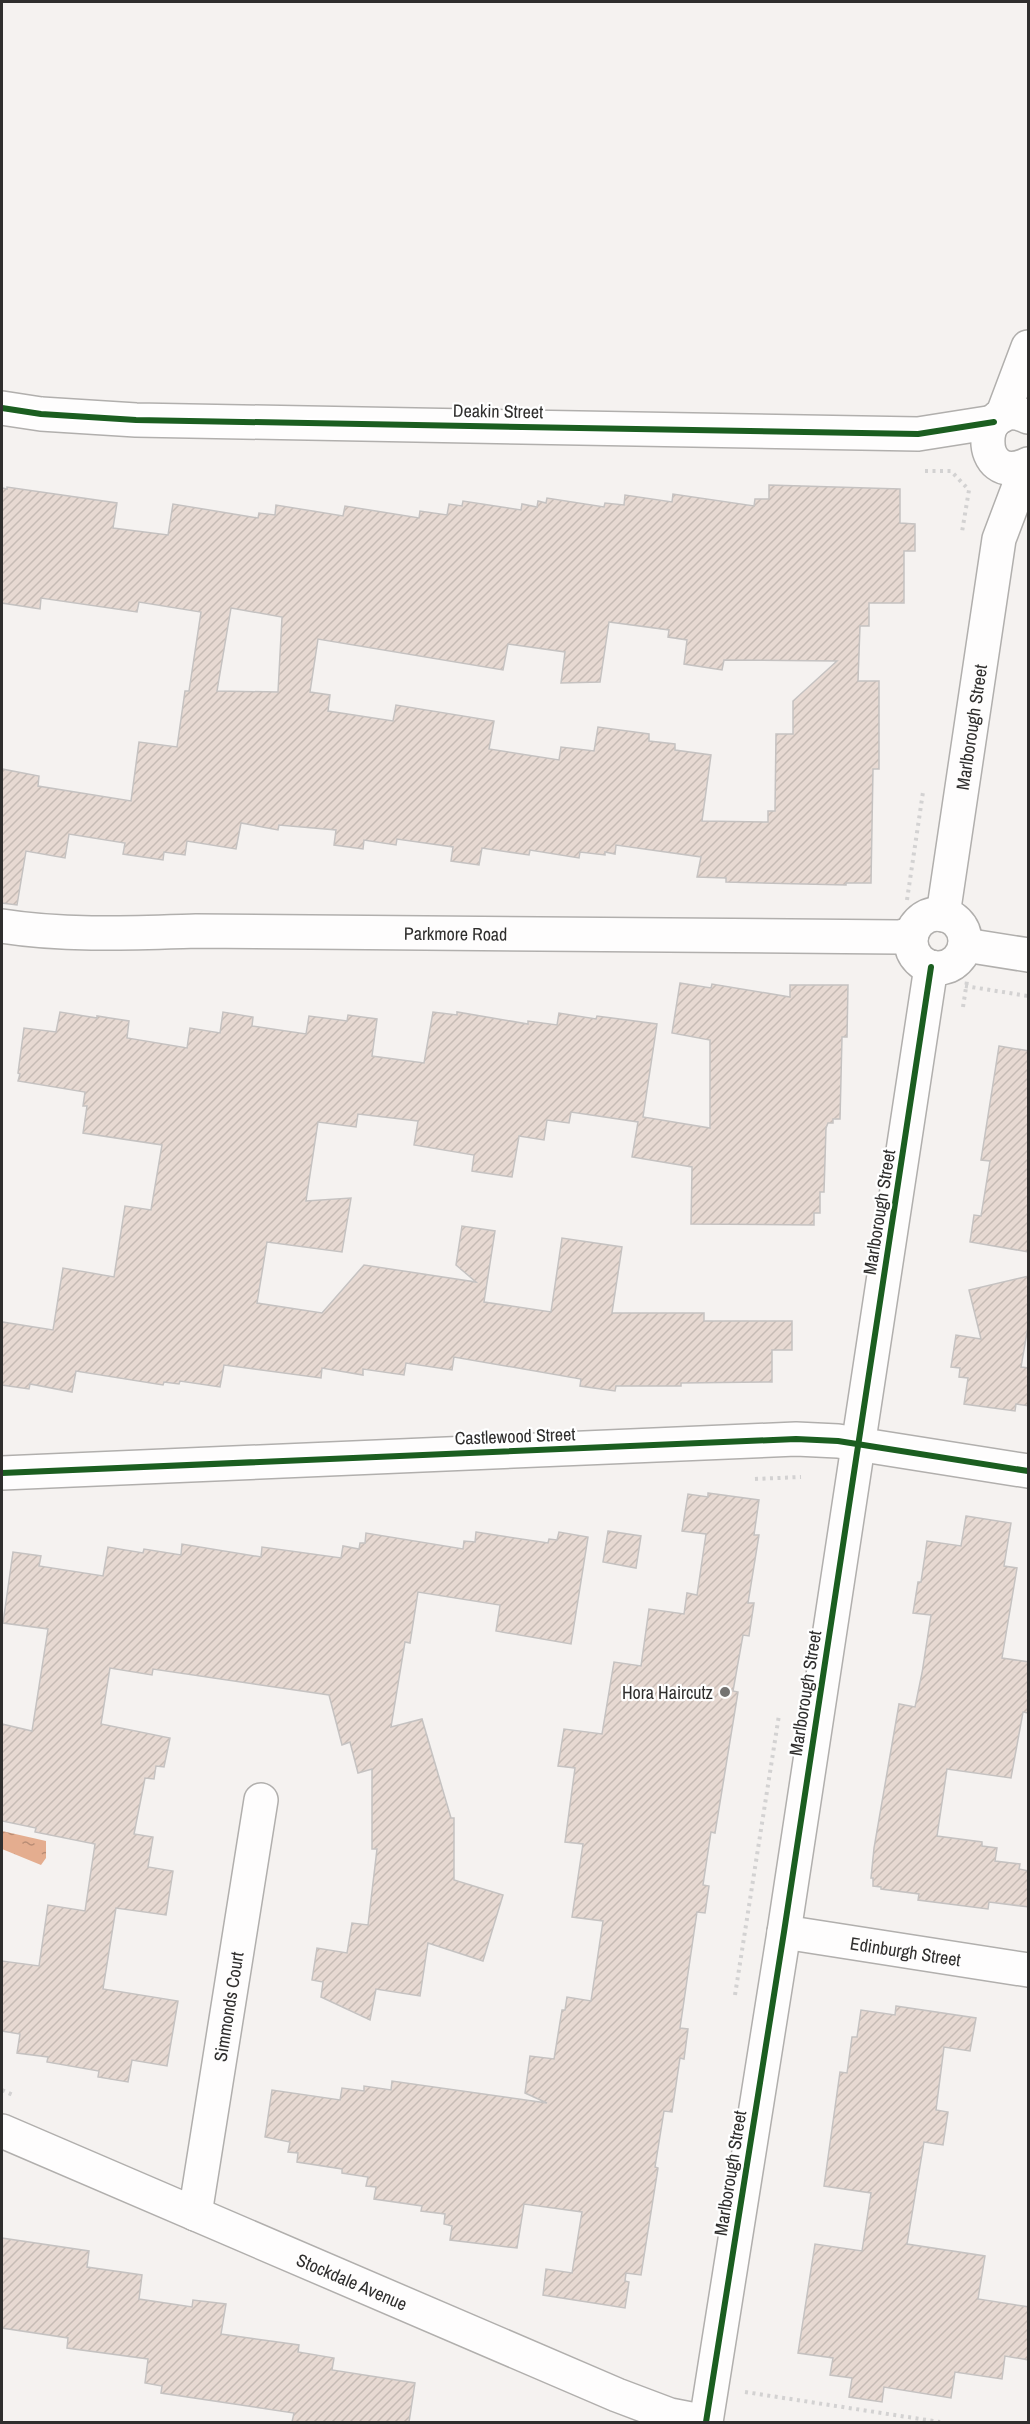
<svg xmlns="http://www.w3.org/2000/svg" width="1030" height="2424" font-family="'Archivo Narrow',sans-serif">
<defs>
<pattern id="water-ripples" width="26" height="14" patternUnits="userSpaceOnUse" patternTransform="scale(1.5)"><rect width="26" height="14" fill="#e4ad8f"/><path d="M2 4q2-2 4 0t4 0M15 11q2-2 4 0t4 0" fill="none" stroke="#b98d75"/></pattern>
<pattern id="building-hatch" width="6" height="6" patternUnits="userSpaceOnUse" patternTransform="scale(1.5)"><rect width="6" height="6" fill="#e7d9d2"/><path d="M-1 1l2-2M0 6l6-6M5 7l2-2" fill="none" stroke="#c6bbb5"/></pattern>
</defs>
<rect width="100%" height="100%" fill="#f5f2f0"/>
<!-- water -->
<path fill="url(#water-ripples)" d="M2,1831L46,1841V1858L41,1865L2,1849Z"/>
<!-- building -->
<g fill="url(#building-hatch)" stroke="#c5c2c1" stroke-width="1.5" fill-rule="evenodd">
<path d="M769,485L900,489V523L915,524V551H904V603H869V626H860L858,681H879V769H873L871,883H846V885L726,882V878L697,877L701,857L616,845L615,854L605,852V855L580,852L579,858L530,850L529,855L482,848L479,865L451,861L453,847L397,839L396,845L364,840L363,849L334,845L336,830L279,825L278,830L241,823L236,849L187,841L185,855L164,852L163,860L123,854L125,843L69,834L65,858L26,851L17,905L2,903V769L39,776L38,786L131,801L139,742L177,747L185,691H189L201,612L139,602L137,612L41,598L40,609L2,603V488L7,489V487L117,503L113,528L168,535L173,504L258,518L259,513L275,515L276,505L343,516L345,506L419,518L420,511L447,515L449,504L462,506L463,501L521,510L522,504L537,507L538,501L546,503L547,498L604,507L605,503L624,505L625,495L672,502L673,494L754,506L755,499H769ZM231,608L282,617L278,692L217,691ZM609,622L669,630L668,637L687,640L684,664L722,670L724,660L837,661L793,701V734H776L775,811H768V822L702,821L711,755L675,750V744L649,741V734L598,727L594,751L561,747L559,760L489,749L494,721L396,705L393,721L328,711L330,695L310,692L318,639L503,670L508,644L565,652L561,683L600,682Z"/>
<path d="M680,983L711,988L712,984L790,997V985H848L847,1037H842L840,1119H833V1123H828L826,1128L824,1192H820V1213H814V1225L691,1224L692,1167L632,1157L638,1122L571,1112L569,1123L547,1120L544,1140L519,1136L512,1177L472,1171L474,1155L414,1145L418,1121L358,1114L356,1127L318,1122L306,1201L351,1198L342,1252L267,1242L257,1303L322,1313L364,1265L476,1282L456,1265L462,1226L495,1231L484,1302L551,1312L562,1238L622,1247L612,1313H704V1321H792V1350H772V1382L681,1383V1386H616L615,1391L580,1386L581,1379L454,1357L452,1370L406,1363L404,1375L363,1369V1375L322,1368L321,1378L224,1365L220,1387L180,1381L179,1384L164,1382L163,1385L76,1371L72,1392L30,1384L29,1389L2,1385V1322L53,1330L63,1268L114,1277L125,1206L151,1210L162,1145L83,1133L87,1106H83L85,1092L18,1081L20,1074L18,1073L24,1028L56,1032L60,1012L97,1018V1016L129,1021L127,1038L187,1048L190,1028L220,1033L223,1012L253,1017L252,1026L306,1034L309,1016L347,1021L348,1015L377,1019L372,1056L424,1063L433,1012L457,1015V1012L528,1024V1021L557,1025L559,1013L596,1019L597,1016L657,1024L643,1117L710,1128V1040L672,1033Z"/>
<path d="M999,1046L1029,1051V1252L970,1242L974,1215L981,1216L990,1161L981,1160Z"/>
<path d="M1029,1276V1321L1021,1367L1029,1368V1406L1016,1404L1015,1411L964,1404L968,1378L959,1377L960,1368L951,1367L956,1335L981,1339L969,1290Z"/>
<path d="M708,1493L759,1500L754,1535H759L748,1603H754L749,1636L743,1635L733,1691L738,1692L715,1833L711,1832L703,1885L709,1886L705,1913L697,1912L680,2028L688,2029L684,2059L680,2058L672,2112L664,2111L655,2167L658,2168L641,2275L626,2273L625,2281L629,2282L625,2308L543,2295L546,2269L572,2273L582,2212L524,2204L517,2248L450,2240L452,2226L444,2224L445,2214L421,2211L422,2206L374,2199L376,2187L366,2186L368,2177L342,2173V2169L297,2162L298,2153L288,2152L290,2142L265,2137L272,2090L340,2100L342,2088L364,2091V2086L391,2090L392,2081L547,2103L525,2093L530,2056L554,2059L562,2010H565L567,1997L591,2001L603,1921L572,1917L583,1844L565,1842L575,1768L558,1766L564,1729L602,1734L614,1662L641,1666L649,1609L684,1614L687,1593L697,1595L706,1534L682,1531L688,1494L708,1497Z"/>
<path d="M966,1516L1011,1523L1004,1566L1017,1568L1002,1658L1029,1662V1713L1023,1712L1011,1778L947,1769L937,1836L982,1842V1846L997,1848L995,1861L1020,1864L1019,1869L1029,1871V1907L989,1902L988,1909L918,1900L919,1894L881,1889V1887L873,1886V1878H871L874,1848L899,1704L915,1707L922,1673L931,1615L913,1613L918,1582H921L927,1541L961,1546Z"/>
<path d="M608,1531L641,1536L636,1568L603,1562Z"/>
<path d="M476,1532L548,1543L549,1539L557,1540L559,1532L588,1537L571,1644L496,1631L500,1605L418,1592L410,1643L405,1642L391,1727L422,1719L451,1818H454V1880L503,1895L483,1961L428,1943L420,1996L376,1989L370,2020L321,1997L323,1982L312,1980L317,1948L347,1953L352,1923L368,1925L377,1849H372V1769L358,1773L350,1742L342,1745L329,1695L153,1669L152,1675L110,1668L101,1724L170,1738L164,1767L156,1766L154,1779L145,1778L134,1834L153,1837L148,1867L173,1871L166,1915L116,1908L103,1989L178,2001L167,2066L132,2060L128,2082L98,2077L99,2071L47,2062L48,2057L17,2053L20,2034L2,2031V1961L39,1966L48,1905L85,1911L95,1844L35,1832L36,1828L2,1821V1724L32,1731L48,1629L3,1623L13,1552L41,1556L39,1566L103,1576L108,1547L143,1553L144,1549L181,1555L182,1544L261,1557L262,1547L341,1558L343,1546L359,1549L360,1543H365L366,1533L463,1549L464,1541L475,1542Z"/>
<path d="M896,2006L976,2018L970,2051L944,2047L936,2110L948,2112L943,2145L924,2142L907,2244L985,2256L978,2299L1029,2307V2360L1005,2356L1002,2379L955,2372L951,2398L884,2387L882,2402L849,2397L852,2378L830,2375L833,2358L798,2353L815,2244L862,2251L871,2193L824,2186L840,2072L847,2073L852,2037H857L861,2010L895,2015Z"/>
<path d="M2,2238L89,2251L87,2267L142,2275L139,2299L192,2307L193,2300L226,2304L221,2334L299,2345L298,2352L334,2358L332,2370L415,2383L409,2422H292L294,2413L161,2393L162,2386L145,2383L148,2359L67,2348L68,2338L2,2328Z"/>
</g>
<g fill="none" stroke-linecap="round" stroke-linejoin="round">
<defs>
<g id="minor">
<path d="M2,408L41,414L136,420L918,434L994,422"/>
<path d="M1002,416L1028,347"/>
<path d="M1028,417C975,392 974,490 1028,464"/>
<circle cx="938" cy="941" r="27"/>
<path id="s1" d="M943,915L999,539L1027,465"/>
<path id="s2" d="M2,926C65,936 131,933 196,931L899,937L912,934"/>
<path d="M965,945L1028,955"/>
<path d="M2,1473L796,1439L838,1441L1028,1471"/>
<path id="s3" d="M784,1932L1028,1970"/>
<path id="s4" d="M2,2131L617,2395L670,2415L706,2422"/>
<path id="s5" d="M195,2214L261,1800"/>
<path d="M706,2422L784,1932L931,967"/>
</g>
</defs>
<!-- minor casing -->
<use href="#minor" stroke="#b1afad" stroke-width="36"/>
<!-- path -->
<g stroke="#d3d2d2" stroke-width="4" stroke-dasharray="3 4.5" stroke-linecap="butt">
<path d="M925,471H951L969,490L962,532"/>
<path d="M907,900L923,792"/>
<path d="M965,986L1028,996"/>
<path d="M963,1007L967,981"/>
<path d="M755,1479L801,1477"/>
<path d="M735,1995L779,1715"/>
<path d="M2,2090L15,2096"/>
<path d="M745,2392L940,2422"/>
</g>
<!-- minor -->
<use href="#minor" stroke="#fefdfd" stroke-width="33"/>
<defs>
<g id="cycleway">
<path d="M2,408L41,414L136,420L918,434L994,422"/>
<path d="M2,1473L796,1439L838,1441L1028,1471"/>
<path d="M706,2422L784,1932L931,967"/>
</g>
</defs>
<!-- cycleway casing -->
<use href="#cycleway" stroke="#fff" stroke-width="10"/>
<!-- cycleway -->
<use href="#cycleway" stroke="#1b5e20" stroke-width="6"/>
</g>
<!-- markers -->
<circle fill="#747371" stroke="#fff" stroke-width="2" cx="725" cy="1692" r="6"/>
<g text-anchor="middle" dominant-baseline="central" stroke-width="4.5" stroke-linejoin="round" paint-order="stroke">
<!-- street labels -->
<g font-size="18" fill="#2f2e2d" stroke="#fff">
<text transform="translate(498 411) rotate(1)">Deakin Street</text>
<text stroke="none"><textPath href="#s1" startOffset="190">Marlborough Street</textPath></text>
<text stroke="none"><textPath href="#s2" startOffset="454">Parkmore Road</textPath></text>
<text transform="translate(879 1212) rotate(-81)">Marlborough Street</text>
<text transform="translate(515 1436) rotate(-2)">Castlewood Street</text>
<text transform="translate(805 1693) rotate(-81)">Marlborough Street</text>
<text stroke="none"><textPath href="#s3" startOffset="123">Edinburgh Street</textPath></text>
<text stroke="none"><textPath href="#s5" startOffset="210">Simmonds Court</textPath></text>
<text transform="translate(730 2173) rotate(-81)">Marlborough Street</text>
<text stroke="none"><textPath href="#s4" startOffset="381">Stockdale Avenue</textPath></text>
</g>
<!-- poi labels -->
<g font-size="18" fill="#2f2e2d" stroke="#fff" text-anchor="end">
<text x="713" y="1692">Hora Haircutz</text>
</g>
</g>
<!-- border -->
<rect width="1030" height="2424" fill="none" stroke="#2f2e2d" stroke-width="6"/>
</svg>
